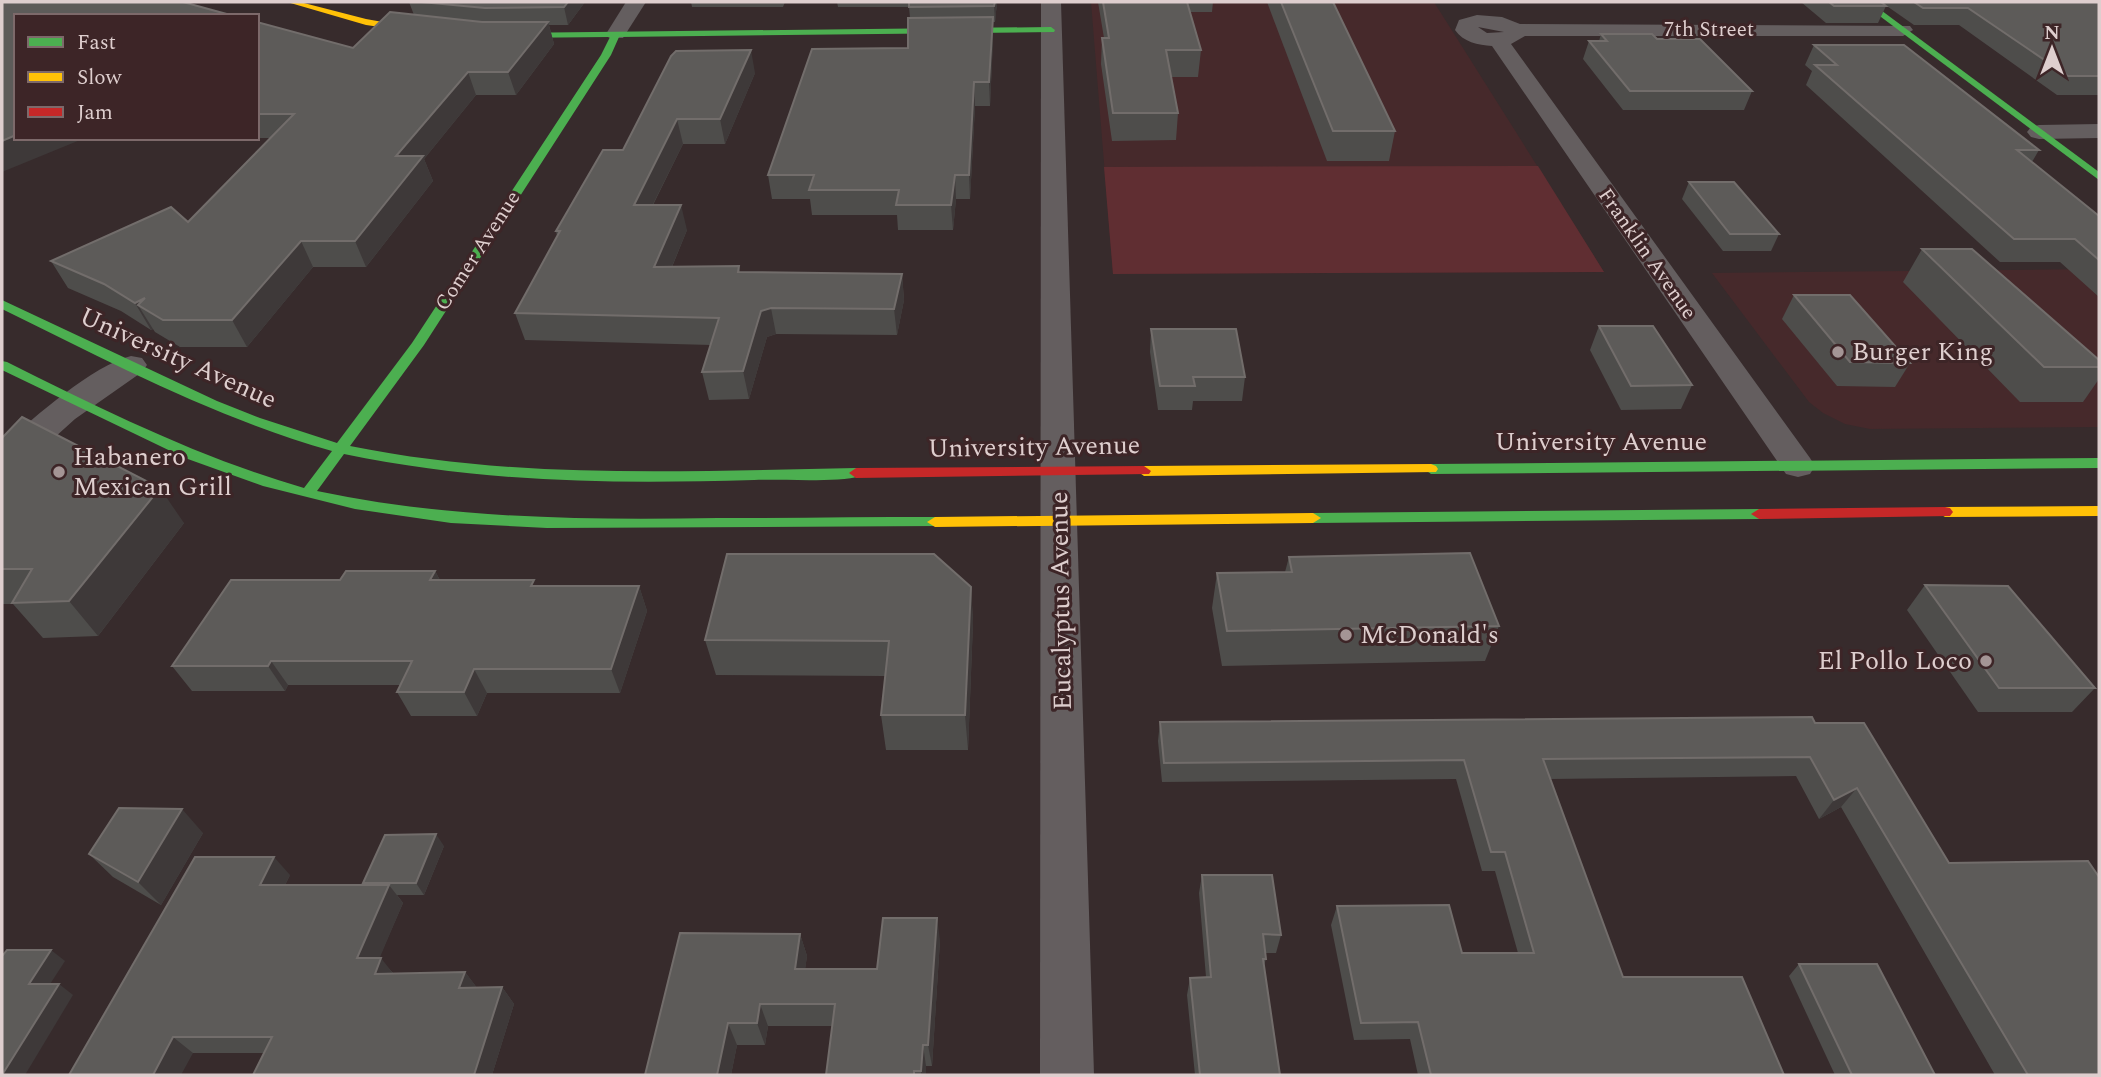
<svg xmlns="http://www.w3.org/2000/svg" width="2101" height="1077" font-family="Spectral,serif">
<rect width="100%" height="100%" fill="#372b2c"/>
<!-- built -->
<g fill="#46292b">
<path d="M1091,2H1434L1604,272L1113,274Z"/>
<path d="M2099,269V427L1870,429L1845,424L1823,413L1809,402L1712,273Z"/>
</g>
<!-- green -->
<path fill="#602e32" d="M1538,166L1604,272L1113,274L1104,167Z"/>
<g fill="none" stroke-linecap="round" stroke-linejoin="round">
<!-- street -->
<g fill="#645e5f" fill-rule="evenodd">
<path d="M626,2H646L623,38H609L606,34Z"/>
<path d="M1041,2H1061L1094,1075H1040Z"/>
<path d="M1477,15L1502,17L1520,24L1910,26L1913,30L1903,36H1525L1511,44L1810,458L1815,466L1810,474L1798,477L1786,474L1492,46C1478,45 1463,42 1455,30L1459,20ZM1478,27L1504,32L1487,33Z"/>
<path d="M2099,124V138L2039,139L2031,137L2027,132L2031,127L2039,125Z"/>
<path d="M131,356L142,358L147,365L142,372L75,419L14,474L2,477V447L5,443C35,417 93,365 131,356Z"/>
</g>
<!-- fast -->
<g fill="#4caf50" fill-rule="evenodd">
<path d="M1861,2H1870L2099,172V180Z"/>
<path d="M1051,27L1055,30L1054,32L619,37L611,55L424,345L350,446C519,480 685,471 856,468L863,473L861,476C836,483 783,479 754,480C612,484 485,483 344,454L317,491C449,519 583,520 718,518C790,518 863,517 935,517L943,522L940,526L547,528L451,523L355,509L263,486L185,458L2,370V361L7,362C103,410 200,458 304,488L332,451C215,418 110,362 2,309V300L217,401L260,418L337,443L412,343L601,55L610,37L500,38L496,35L497,33Z"/>
<path d="M2099,458V468L1431,474L1424,469L1431,464Z"/>
<path d="M1759,509L1767,514L1759,519L1313,523L1305,518L1313,513Z"/>
</g>
<!-- slow -->
<g fill="#ffc107" fill-rule="evenodd">
<path d="M287,2H300L366,19L433,31L429,34L366,25Z"/>
<path d="M1431,464L1436,466L1438,469L1436,472L1144,476L1137,471L1144,466Z"/>
<path d="M2099,506V516L1945,517L1937,512L1945,507Z"/>
<path d="M1313,513L1321,518L1313,523L935,527L927,522L935,517Z"/>
</g>
<!-- jam -->
<g fill="#c62828" fill-rule="evenodd">
<path d="M1144,466L1151,471L1149,474L856,478L849,473L856,468Z"/>
<path d="M1945,507L1950,508L1953,512L1950,516L1759,519L1751,514L1759,509Z"/>
</g>
</g>
<!-- wall -->
<g fill="#4e4d4b">
<path d="M409,2H585L568,25H549L554,44L516,95H476L424,159L433,181L366,267H313L247,347H180L155,332L153,329L151,330L121,311L68,288L51,261L188,222L270,138H257V22L353,48L414,15Z"/>
<path d="M691,2H785L783,7H692Z"/>
<path d="M837,2H997L995,22H993V39L990,106H975L970,199H956L953,230H898L897,215H812L810,199H772L768,175L908,48L910,18L909,7H838Z"/>
<path d="M1098,2H1213L1212,12H1190L1201,50L1198,77H1171L1178,113L1176,140L1112,141L1101,64L1102,38H1104Z"/>
<path d="M1267,2H1333L1395,131L1389,161H1327Z"/>
<path d="M1801,2H1881L1886,6L1878,23H1826Z"/>
<path d="M1881,2H2099V95H2057L1959,25H1914Z"/>
<path d="M1601,34L1657,39L1752,91L1744,110H1623L1583,59L1589,41H1599Z"/>
<path d="M1814,45L2039,150L2032,162L2099,216V297L2060,262H2000L1806,85L1812,71L1805,65Z"/>
<path d="M755,73L725,144H683L653,205L687,230L672,267L739,266L740,272L902,274L904,300L897,335L776,334L767,337L749,399L709,400L702,372L711,345L525,340L515,313L557,236L556,231L623,150Z"/>
<path d="M1689,182L1779,234L1771,251H1723L1682,199Z"/>
<path d="M1922,249L2099,360V379L2083,402H2020L1903,282Z"/>
<path d="M1794,295L1910,363L1895,387L1837,386L1782,319Z"/>
<path d="M1599,326L1692,385L1681,409L1621,410L1590,350Z"/>
<path d="M1151,329L1245,377L1242,401H1193L1192,410H1158L1150,352Z"/>
<path d="M2,438L184,523L98,636L43,638L13,604H2Z"/>
<path d="M1289,557L1499,626L1485,661L1222,666L1212,608L1217,573L1285,572Z"/>
<path d="M435,571L440,580L537,586H639L647,611L620,693H487L477,716H411L397,692L400,685H288L285,691H192L172,666L340,580Z"/>
<path d="M1925,585L2095,688L2072,712H1978L1907,610Z"/>
<path d="M971,587L973,622L968,750H886L881,715L885,676L716,675L705,640Z"/>
<path d="M1160,722L1815,723L1949,863L2099,877V1075H1995L1841,807L1819,819L1796,776L1550,779L1623,977L1784,1075H1418L1410,1039L1354,1040L1331,925L1337,906L1462,953H1518L1495,871H1482L1456,779L1162,782L1158,741Z"/>
<path d="M203,833L161,905L113,877L89,854Z"/>
<path d="M444,846L424,895H397L403,903L379,958L394,974L465,972L477,988L502,987L514,1004L492,1075H253L264,1053H193L69,1075L290,875L285,885H364L363,883Z"/>
<path d="M1202,875L1281,935L1276,953H1265L1266,959L1264,965L1280,1075H1195L1187,995L1190,978L1206,977L1199,893Z"/>
<path d="M800,934L807,956L805,969H877L940,940L932,1066H926V1075H826L832,1026H768L765,1045H737L731,1075H645Z"/>
<path d="M1799,964L1935,1075H1835L1789,976Z"/>
</g>
<!-- shaded-wall -->
<g fill="#3e3939">
<path d="M568,2H585L568,25L564,7Z"/>
<path d="M995,2H997L995,22L994,6Z"/>
<path d="M993,17V39L990,106L989,82Z"/>
<path d="M548,22L554,44L516,95L508,72Z"/>
<path d="M751,50L755,73L725,144L720,119Z"/>
<path d="M468,72L476,95L424,159L433,181L366,267L355,241L396,156Z"/>
<path d="M974,82L975,106L970,199L969,175Z"/>
<path d="M677,119L683,144L640,230L634,205Z"/>
<path d="M16,135V138H85L2,172V141Z"/>
<path d="M955,175L956,199L953,230L951,205Z"/>
<path d="M681,205L687,230L661,293L654,267Z"/>
<path d="M301,241L313,267L247,347L232,320Z"/>
<path d="M902,274L904,300L897,335L894,309Z"/>
<path d="M145,298L138,305L153,329L151,330L135,303Z"/>
<path d="M771,308L776,334L767,337L749,399L743,371L761,311Z"/>
<path d="M160,488L184,523L98,636L69,601Z"/>
<path d="M435,571L448,596L430,580Z"/>
<path d="M639,586L647,611L620,693L611,669Z"/>
<path d="M971,587L973,622L968,750L965,715Z"/>
<path d="M271,661L288,685L285,691L268,666Z"/>
<path d="M474,669L487,693L477,716L464,692Z"/>
<path d="M1857,788L1841,807L1819,819L1834,800Z"/>
<path d="M182,809L203,833L161,905L138,882Z"/>
<path d="M436,834L444,846L424,895L416,883Z"/>
<path d="M274,857L290,875L276,903L260,885Z"/>
<path d="M389,885L403,903L372,976L357,958Z"/>
<path d="M937,918L940,940L932,1066L928,1045Z"/>
<path d="M800,934L807,956L802,991L795,969Z"/>
<path d="M51,950L65,961L43,995L29,984Z"/>
<path d="M381,958L395,976L375,974Z"/>
<path d="M465,972L478,989L459,988Z"/>
<path d="M59,984L73,995L25,1075H3Z"/>
<path d="M502,987L514,1004L492,1075H474Z"/>
<path d="M760,1004L768,1026L765,1045L757,1023Z"/>
<path d="M728,1023L737,1045L731,1075H717Z"/>
<path d="M173,1037L193,1053L181,1075H153Z"/>
<path d="M923,1045L926,1066V1075H921V1071Z"/>
</g>
<!-- building -->
<g fill="#5d5b59" stroke="#726d6b" stroke-width="2">
<path d="M2,2H183L234,16H16V135L2,141Z"/>
<path d="M421,2H568L564,7L485,8Z"/>
<path d="M909,2H995L994,6L909,7Z"/>
<path d="M1103,2H1187L1201,50H1166L1178,113H1113L1102,38H1109Z"/>
<path d="M1281,2H1333L1395,131H1333Z"/>
<path d="M1829,2H1881L1886,6H1834Z"/>
<path d="M1914,2H2099V76H2068L1968,8H1923Z"/>
<path d="M390,12L482,22H548L508,72H468L396,156H423L355,241H301L232,320H163L138,305L145,298L135,303L104,284L51,261L171,207L188,222L294,114H257V22L353,48Z"/>
<path d="M993,17L989,82H974L969,175H955L951,205H896L899,190H809L814,175H768L812,49L908,48V18Z"/>
<path d="M1601,34H1652L1657,39H1700L1752,91H1630L1589,41H1607Z"/>
<path d="M1814,45H1904L2039,150H2017L2099,216V260L2075,239H2014L1815,65H1837Z"/>
<path d="M751,50L720,119H677L634,205H681L654,267L739,266L738,272L902,274L894,309L771,308L761,311L743,371L702,372L719,318L515,313L560,231H556L603,150H623L671,56L676,51Z"/>
<path d="M1689,182H1734L1779,234H1730Z"/>
<path d="M1922,249H1972L2099,360V367H2044Z"/>
<path d="M1794,295H1850L1910,363L1850,362Z"/>
<path d="M1599,326H1653L1692,385L1631,386Z"/>
<path d="M1151,329H1236L1245,377H1193L1195,386H1160Z"/>
<path d="M22,417L160,488L69,601L12,603L32,569H2V438Z"/>
<path d="M1470,553L1499,626L1227,631L1217,573L1292,572L1289,557Z"/>
<path d="M727,554H934L971,587L965,715H881L889,641L705,640Z"/>
<path d="M346,571H435L430,580H534L531,586H639L611,669H474L464,692H397L412,661H271L268,666H172L231,580H340Z"/>
<path d="M1925,585L2008,586L2095,688H1999Z"/>
<path d="M1812,717L1815,723H1864L1949,863L2088,861L2099,877V1074L2028,1075L1857,788L1834,800L1810,757L1543,759L1623,977H1742L1784,1075H1431L1418,1022L1361,1023L1337,906L1449,905L1462,953H1534L1505,852H1491L1464,760L1164,763L1160,722Z"/>
<path d="M119,808L182,809L138,882L89,854Z"/>
<path d="M436,834L416,883H363L385,835Z"/>
<path d="M195,857H274L260,885H389L357,958H381L375,974L465,972L459,988L502,987L474,1075H253L272,1037H173L153,1075H69Z"/>
<path d="M1202,875H1272L1281,935L1263,934L1266,959H1263L1280,1075H1200L1190,978L1211,977Z"/>
<path d="M883,918H937L928,1045H923L921,1071H914V1075H826L835,1004H760L757,1023H728L717,1075H645L680,933L800,934L795,969H877Z"/>
<path d="M7,950H51L29,984H59L2,1075V955H3Z"/>
<path d="M1799,964H1877L1935,1075H1852Z"/>
</g>
<!-- markers -->
<g fill="#a49595" stroke="#3d2527" stroke-width="2.5">
<circle cx="1838" cy="352" r="7"/>
<circle cx="59" cy="472" r="7"/>
<circle cx="1346" cy="635" r="7"/>
<circle cx="1986" cy="661" r="7"/>
</g>
<g text-anchor="middle" dominant-baseline="central" stroke-width="6" stroke-linejoin="round" paint-order="stroke">
<!-- far-street labels -->
<g font-size="21" fill="#decece" stroke="#3d2527">
<text x="1709" y="30">7th Street</text>
<text transform="translate(478 251) rotate(-57)">Comer Avenue</text>
<text transform="translate(1647 254) rotate(55)">Franklin Avenue</text>
</g>
<!-- poi labels -->
<g font-size="26" fill="#decece" stroke="#3d2527" text-anchor="start">
<text x="1852" y="352">Burger King</text>
<text x="73" y="457">Habanero<tspan x="73" dy="30">Mexican Grill</tspan></text>
<text x="1360" y="635">McDonald's</text>
<text x="1972" y="661" text-anchor="end">El Pollo Loco</text>
</g>
<!-- street labels -->
<g font-size="26" fill="#decece" stroke="#3d2527">
<text transform="translate(178 358) rotate(24)">University Avenue</text>
<text x="1601" y="442">University Avenue</text>
<text transform="translate(1034 447) rotate(-1)">University Avenue</text>
<text transform="translate(1061 601) rotate(-91)">Eucalyptus Avenue</text>
</g>
</g>
<!-- border -->
<rect width="2101" height="1077" fill="none" stroke="#decece" stroke-width="7"/>
<!-- legend -->
<rect x="14" y="14" width="245" height="126" fill="#3d2527" stroke="#7d696a" stroke-width="2"/>
<rect x="28" y="37" width="35" height="10" fill="#4caf50" stroke="#7d696a" stroke-width="2"/>
<text x="77" y="49" font-size="21" fill="#decece">Fast</text>
<rect x="28" y="72" width="35" height="10" fill="#ffc107" stroke="#7d696a" stroke-width="2"/>
<text x="77" y="84" font-size="21" fill="#decece">Slow</text>
<rect x="28" y="107" width="35" height="10" fill="#c62828" stroke="#7d696a" stroke-width="2"/>
<text x="77" y="119" font-size="21" fill="#decece">Jam</text>
<!-- north arrow -->
<g transform="translate(2052 49)" stroke="#3d2527" stroke-width="5" paint-order="stroke">
<path d="M0-5L12 26L0 18L-12 26Z" fill="#decece"/>
<text y="-10" font-size="19" font-weight="bold" text-anchor="middle" fill="#decece">N</text>
</g>
</svg>
